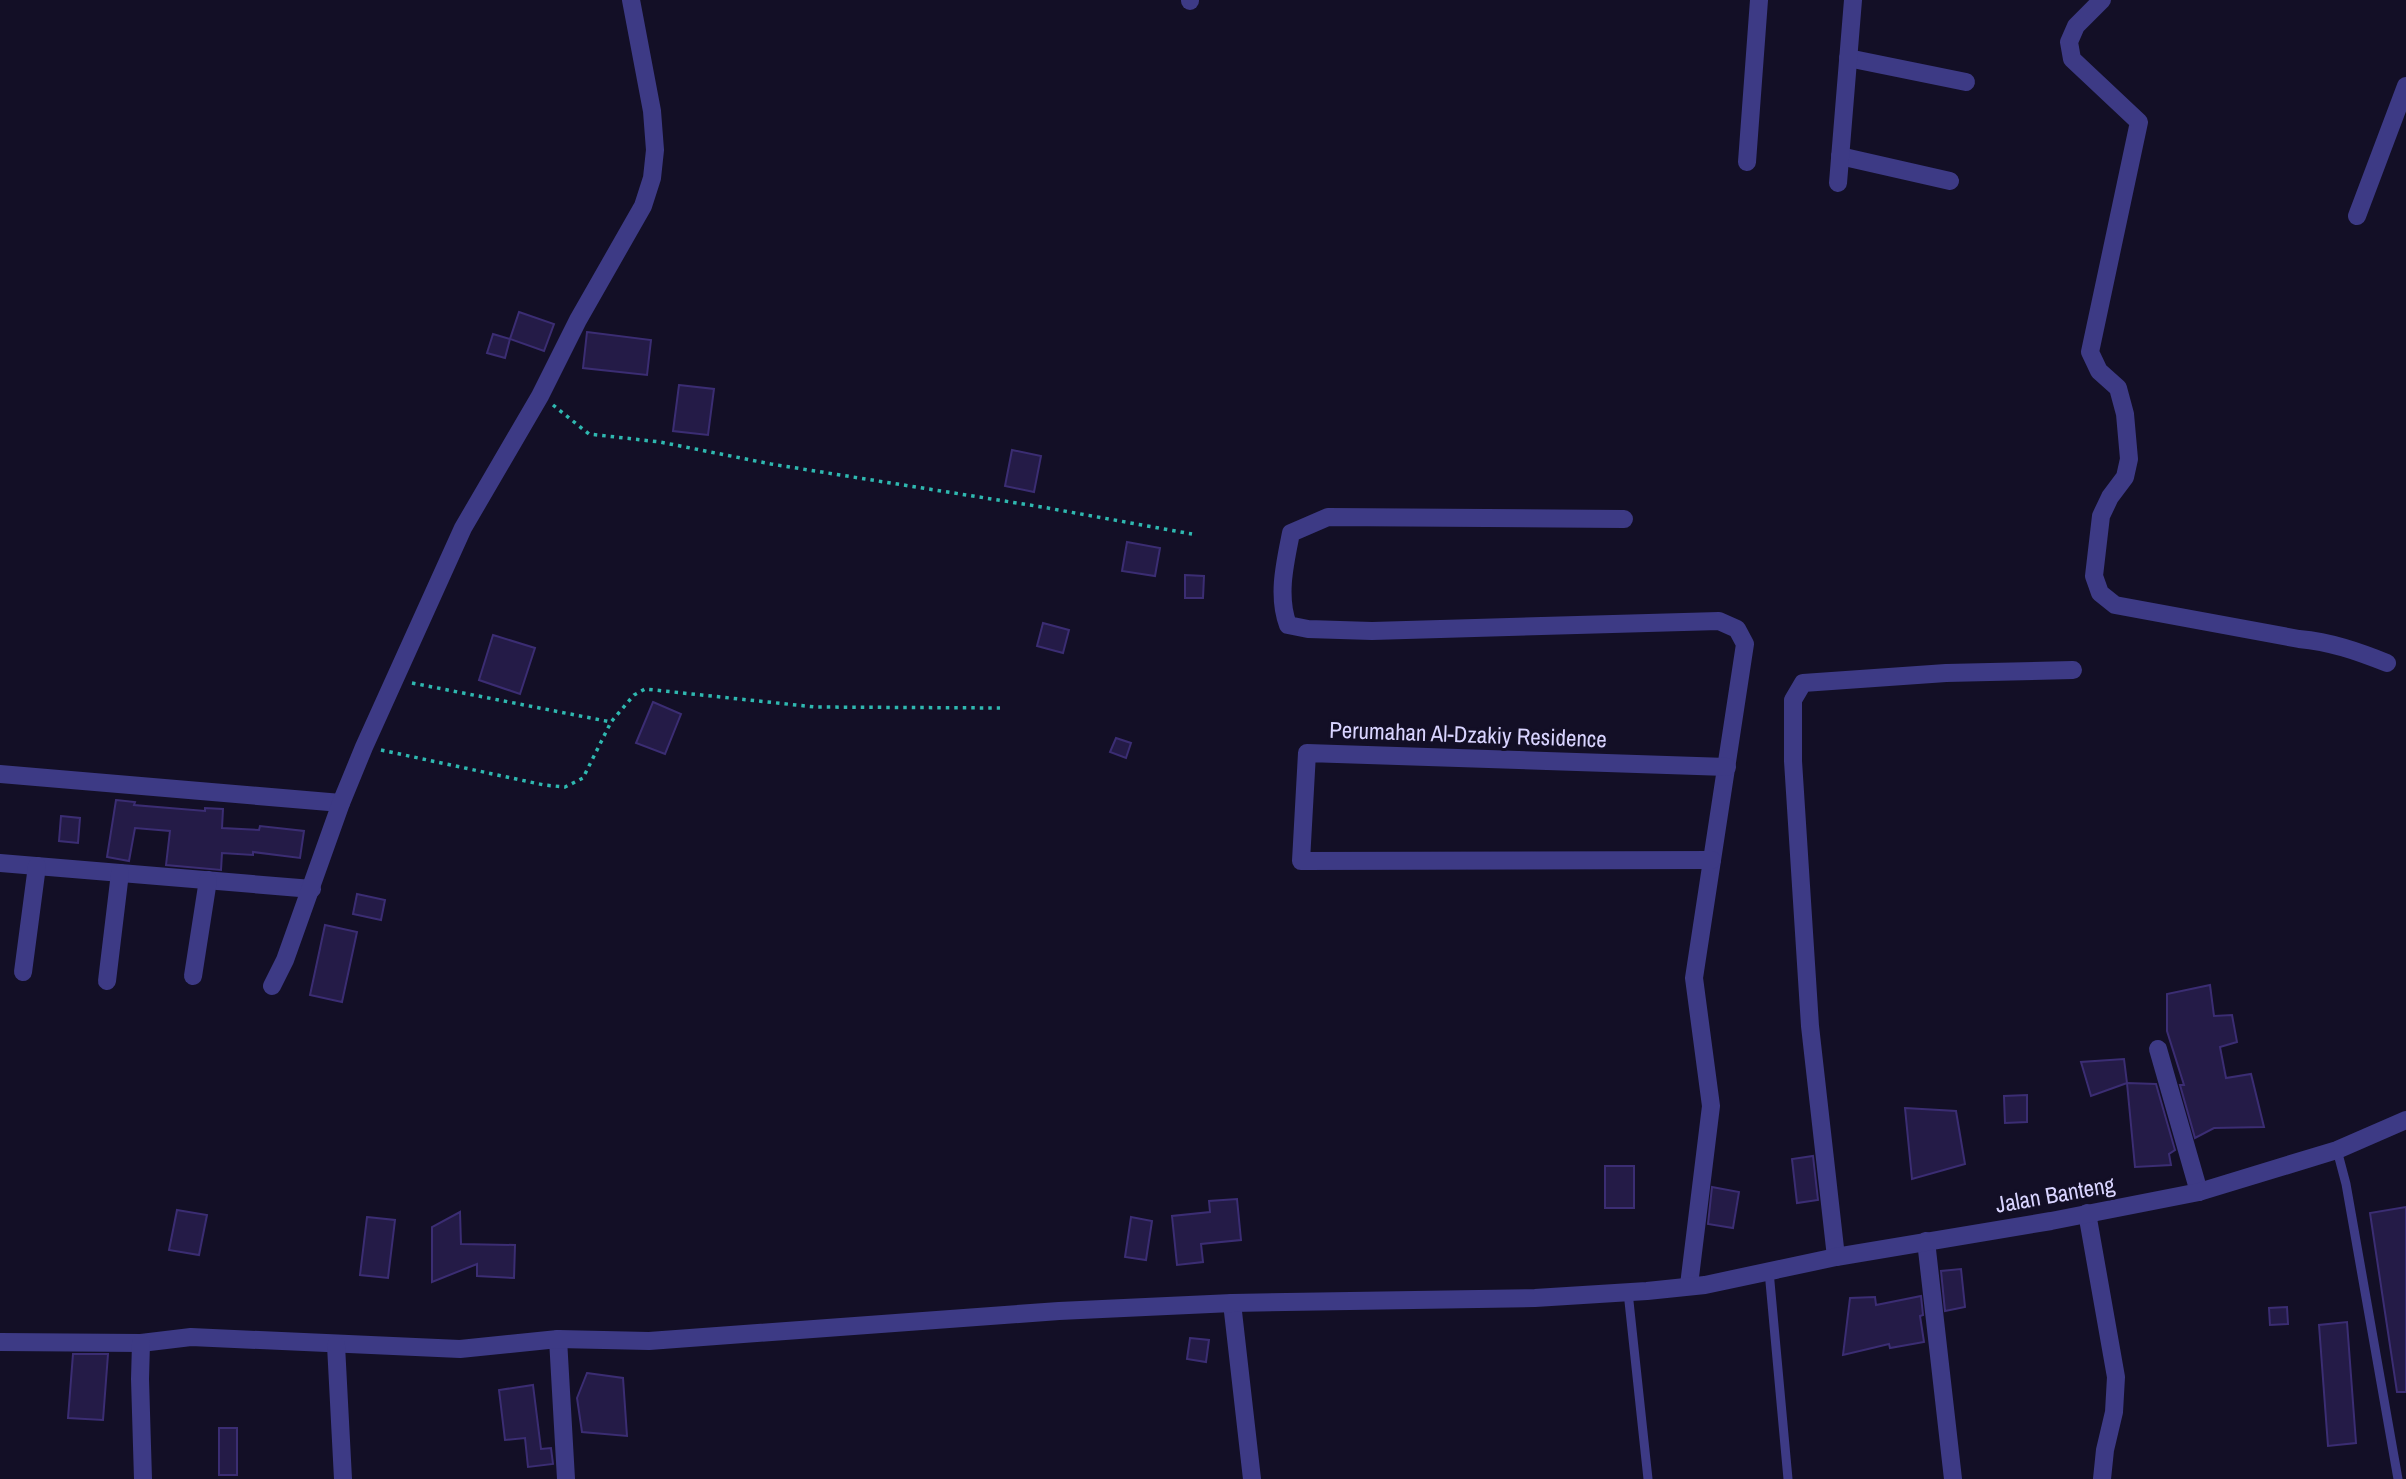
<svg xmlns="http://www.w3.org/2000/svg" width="2406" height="1479" font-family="'Archivo Narrow',sans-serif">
<rect width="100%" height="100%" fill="#130f26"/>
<!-- building -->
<g fill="#241b47" stroke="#3b2d73" stroke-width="2">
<path d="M519,312L554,324L544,351L510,339Z"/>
<path d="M587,332L651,340L647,375L583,368Z"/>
<path d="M493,334L510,339L505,358L487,353Z"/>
<path d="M679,385L714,389L708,435L673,431Z"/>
<path d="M1012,450L1041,456L1034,492L1005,486Z"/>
<path d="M1127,542L1160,548L1155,576L1122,571Z"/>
<path d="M1185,575L1204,576L1203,598H1185Z"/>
<path d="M1043,623L1069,630L1063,653L1037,646Z"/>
<path d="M493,635L535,648L520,694L479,680Z"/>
<path d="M653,702L681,714L665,754L636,743Z"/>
<path d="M1116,738L1131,743L1126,758L1110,752Z"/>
<path d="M116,800L135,802L134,805L205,811V808L223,809L222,828L259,830L260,826L304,831L300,858L253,852V855L222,853L221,870L166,865L170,831L135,828L129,861L107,857Z"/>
<path d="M61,816L80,818L78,843L59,841Z"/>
<path d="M357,894L385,900L381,920L353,914Z"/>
<path d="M325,925L357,932L342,1002L310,995Z"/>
<path d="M2210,985L2214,1016L2232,1015L2237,1042L2220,1047L2226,1078L2251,1074L2264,1127L2214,1128L2195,1138L2180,1085H2184L2167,1031V994Z"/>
<path d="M2124,1059L2127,1083L2091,1096L2081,1062Z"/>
<path d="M2127,1083L2156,1084L2175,1150L2169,1154L2171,1165L2135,1167Z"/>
<path d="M2027,1095V1122L2005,1123L2004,1096Z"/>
<path d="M1905,1108L1956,1111L1965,1164L1912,1179Z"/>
<path d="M1813,1156L1818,1200L1797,1203L1792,1159Z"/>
<rect x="1605" y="1166" width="29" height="42"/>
<path d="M1712,1187L1739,1192L1733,1228L1708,1224Z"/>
<path d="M1237,1199L1241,1240L1201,1244L1203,1262L1177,1265L1172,1216L1210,1212L1209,1201Z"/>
<path d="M2406,1207V1392H2397L2370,1213Z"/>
<path d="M177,1210L207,1215L199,1255L169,1250Z"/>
<path d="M460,1212L461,1244L515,1245L514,1278L477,1276V1264L432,1282V1227Z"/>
<path d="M367,1217L395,1220L388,1278L360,1275Z"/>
<path d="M1131,1217L1152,1221L1146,1260L1125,1257Z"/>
<path d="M1961,1269L1965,1307L1945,1311L1941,1271Z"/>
<path d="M1921,1296L1923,1315L1920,1316L1924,1342L1890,1348L1889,1344L1843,1355L1850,1298L1875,1297L1876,1305Z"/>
<path d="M2287,1307L2288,1324L2270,1325L2269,1308Z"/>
<path d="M2347,1322L2356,1443L2328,1446L2319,1325Z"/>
<path d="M1190,1338L1209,1340L1206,1362L1187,1359Z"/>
<path d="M73,1354H108L103,1420L68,1418Z"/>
<path d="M587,1373L623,1378L627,1436L582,1432L577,1398Z"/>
<path d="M533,1385L541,1449L551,1448L553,1464L528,1467L525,1438L505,1440L499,1390Z"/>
<rect x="219" y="1428" width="18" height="47"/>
</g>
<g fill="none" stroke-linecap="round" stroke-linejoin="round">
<!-- path -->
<g stroke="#2fb8b0" stroke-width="3.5" stroke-dasharray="3.5 5" stroke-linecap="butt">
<path d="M553,405L589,434L660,442L771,464L1042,507L1192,534"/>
<path d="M412,683L611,722L634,695L645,689L815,707L1000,708"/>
<path d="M381,750L544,785L565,787L583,778L611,722"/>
</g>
<!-- lane -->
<g stroke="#3d3a85" stroke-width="9">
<path d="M2337,1150L2346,1184L2398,1479"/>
<path d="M1769,1271L1788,1479"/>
<path d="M1628,1292L1648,1479"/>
</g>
<!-- street -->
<g stroke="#3d3a85" stroke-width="18">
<path d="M2102,0L2076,26L2069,42L2072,59L2139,122L2090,352L2099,371L2118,388L2125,414L2129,459L2125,477L2110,497L2101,516L2094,576L2100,593L2115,605L2299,639C2331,642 2357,651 2387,663"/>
<path d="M1190,1V0"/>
<path d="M1848,58L1966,82"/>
<path d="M1840,156L1950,181"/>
<path d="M1747,162L1759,0"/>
<path d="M1838,183L1853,0"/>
<path d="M2357,216L2406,86"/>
<path d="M1624,519L1328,517L1291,533C1285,563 1277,596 1288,625L1308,629L1372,631L1719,621L1737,629L1745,644L1694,978L1711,1106L1689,1285"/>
<path d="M0,774L341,803"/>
<path d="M1712,860L1301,861L1307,753L1727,767"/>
<path d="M0,863L312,889"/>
<path d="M23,972L37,866"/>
<path d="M193,976L208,880"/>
<path d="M107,981L120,873"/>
<path d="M272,986L285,960L341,803L364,747L463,528L540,396L578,320L643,206L652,178L655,150L652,111L631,0"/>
<path d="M2158,1049L2199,1192"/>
<path d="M2087,1213L2116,1377L2114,1412L2105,1450L2102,1479"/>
<path d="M1926,1241L1953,1479"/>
<path d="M1836,1257L1810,1026L1793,761V700L1803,683L1946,673L2073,670"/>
<path d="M1232,1303L1252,1479"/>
<path d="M558,1339L566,1479"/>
<path d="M0,1342L141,1343L191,1337L460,1349L558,1339L649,1341L1059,1311L1232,1303L1535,1298L1647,1291L1705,1285L1836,1257L2051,1221L2199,1192L2337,1150L2406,1120"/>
<path d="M141,1343L140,1379L143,1479"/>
<path d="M336,1345L343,1479"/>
</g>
</g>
<g text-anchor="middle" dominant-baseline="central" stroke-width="6" stroke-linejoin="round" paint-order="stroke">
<!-- street labels -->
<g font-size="23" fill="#d9d4ff" stroke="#130f26">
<text transform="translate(1468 734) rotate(2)">Perumahan Al-Dzakiy Residence</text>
<text transform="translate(2055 1194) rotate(-10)">Jalan Banteng</text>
</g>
</g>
</svg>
